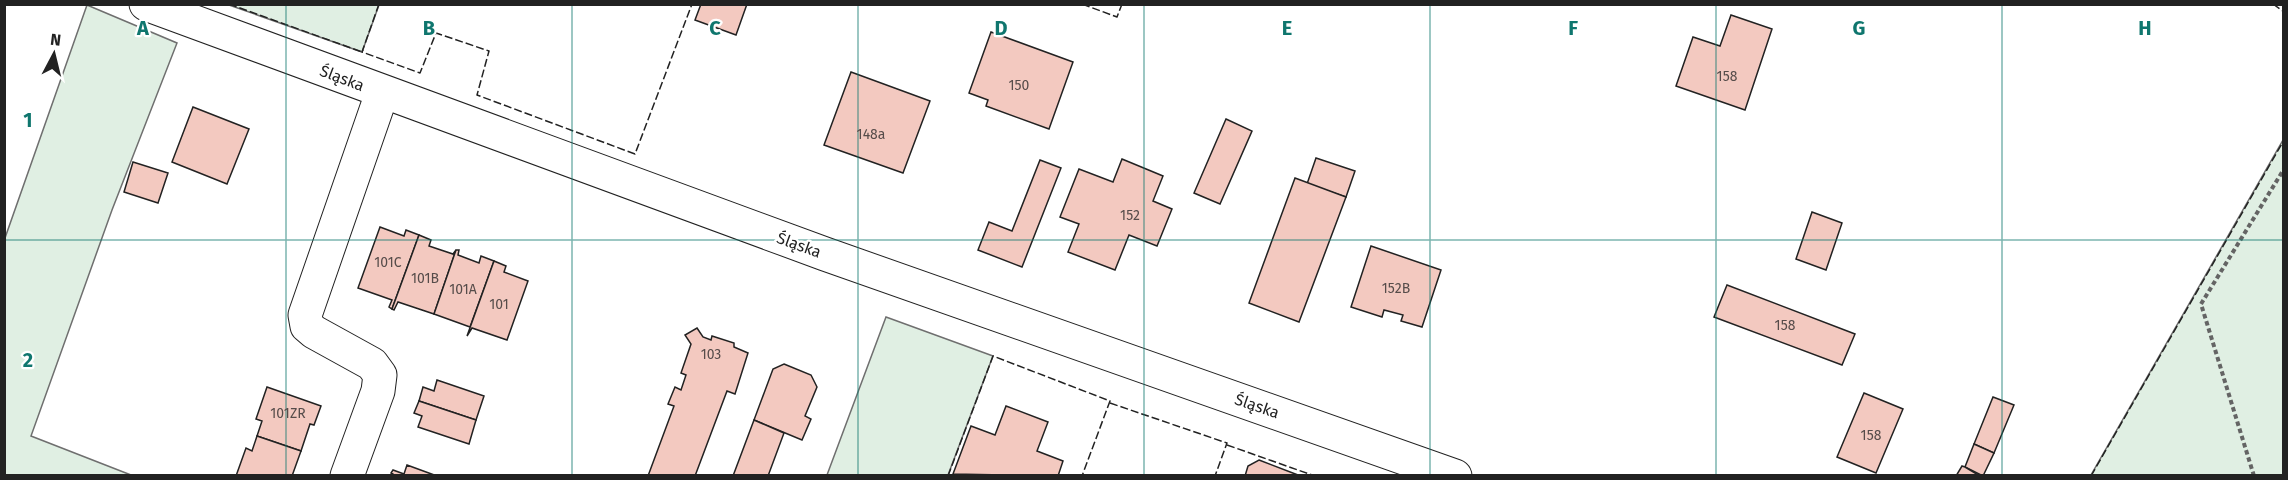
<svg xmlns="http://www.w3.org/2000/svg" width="2288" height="480" font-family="'Fira Sans',sans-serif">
<rect width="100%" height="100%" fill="#fff"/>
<!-- green -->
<g fill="#e0efe3" stroke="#6f6f6f" stroke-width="1.5">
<path d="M87,5L177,43L112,210L31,436L131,475H5V238Z"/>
<path d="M229,5H379L362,52Z"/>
<path d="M2283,140V475H2091Z"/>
<path d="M886,317L993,356L948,475H827Z"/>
</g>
<!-- building -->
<g fill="#f3c9c0" stroke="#222" stroke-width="1.5">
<path d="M701,4H747L736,35L695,20Z"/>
<path d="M1731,15L1772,29L1745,110L1676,86L1693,37L1720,46Z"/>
<path d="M991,32L1073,62L1049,129L986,106L988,100L969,93Z"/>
<path d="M851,72L930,101L903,173L824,145Z"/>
<path d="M193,107L249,129L227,184L172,162Z"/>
<path d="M1226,119L1252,131L1220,204L1194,193Z"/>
<path d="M1316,158L1355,171L1346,197L1307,184Z"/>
<path d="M1122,159L1163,176L1153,201L1172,209L1157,246L1129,235L1115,270L1068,252L1079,224L1060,217L1079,169L1113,182Z"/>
<path d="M1040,160L1061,168L1022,267L978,250L989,222L1012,231Z"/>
<path d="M133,162L168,173L158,203L124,192Z"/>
<path d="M1295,178L1346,197L1299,322L1249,303Z"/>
<path d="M1812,212L1842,223L1826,270L1796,259Z"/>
<path d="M380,227L404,236L406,230L419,235L392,309L389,307L392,300L358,288Z"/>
<path d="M419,235L431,240L429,246L453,254L456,250L434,314L398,302L394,310L392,309Z"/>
<path d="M1371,246L1441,270L1422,327L1401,321L1403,315L1384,310L1382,317L1351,307Z"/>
<path d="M456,250H459L458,255L479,263L481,256L494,261L470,327L434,314Z"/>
<path d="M494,261L506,266L504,272L528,281L507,340L472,328L467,336Z"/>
<path d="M1727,285L1855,334L1842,365L1714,317Z"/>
<path d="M697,328L703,337L711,340L712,336L734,343V347L748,353L735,394L727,391L695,476H648L674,406L668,404L675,387L681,390L686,375L681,373L691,344L685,335Z"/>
<path d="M784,364L811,375L817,387L805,416L811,419L802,440L754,420L773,369Z"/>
<path d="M437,380L484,396L476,420L419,401L423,387L434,391Z"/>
<path d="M267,387L321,406L314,425L310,424L301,451L257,436L262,421L256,419Z"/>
<path d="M1864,393L1903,409L1876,473L1837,457Z"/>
<path d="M1993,397L2014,405L1994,453L1974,444Z"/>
<path d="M419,401L476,420L469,444L418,427L422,416L414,413Z"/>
<path d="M1006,406L1048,422L1037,451L1063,461L1058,476L953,474L971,426L995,435Z"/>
<path d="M754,420L784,433L768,476H733Z"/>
<path d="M257,436L301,451L292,476H236L246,448L252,451Z"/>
<path d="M1974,444L1994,453L1983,476L1965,467Z"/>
<path d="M1259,460L1298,475L1245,476L1248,466Z"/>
<path d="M407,465L437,476H396L391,473L393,470L404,474Z"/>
<path d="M1962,466L1965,467L1980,476H1956Z"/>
</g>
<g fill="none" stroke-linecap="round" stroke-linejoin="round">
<defs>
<g id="minor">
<path d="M146,4L825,254L1455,476"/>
<path d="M347,476L378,391L380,375L372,364L314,332L307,326L305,315L382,93"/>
</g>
</defs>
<!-- minor casing -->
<use href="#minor" stroke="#222" stroke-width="35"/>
<!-- path -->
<path stroke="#646464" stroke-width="4" stroke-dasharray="4.5 3" stroke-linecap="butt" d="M2254,476L2201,304L2284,169"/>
<!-- minor -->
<use href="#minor" stroke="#fff" stroke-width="33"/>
<!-- fence -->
<g stroke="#222" stroke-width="1.5" stroke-dasharray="8 3" stroke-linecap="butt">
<path d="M229,4L362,52L363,50"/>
<path d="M379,4L362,52L420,73L436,33L489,51L477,95L635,154L692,4"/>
<path d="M1082,4L1117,17L1122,4"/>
<path d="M2273,4L2284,12"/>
<path d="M1110,403L1227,443L1215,476"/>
<path d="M1227,445L1315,476"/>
<path d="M948,476L993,356L1110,401L1082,476"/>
<path d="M2091,476L2284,140"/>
</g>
</g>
<!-- grid -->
<path fill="none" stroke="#0f766e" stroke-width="1.5" stroke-opacity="0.55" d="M286,4V476M572,4V476M858,4V476M1144,4V476M1430,4V476M1716,4V476M2002,4V476M4,240H2284"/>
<g text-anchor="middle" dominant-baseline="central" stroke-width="4.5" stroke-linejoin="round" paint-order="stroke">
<!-- number labels -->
<g font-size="14" fill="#564c4a">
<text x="1727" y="76">158</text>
<text x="1019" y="85">150</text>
<text x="871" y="134">148a</text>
<text x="1130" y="215">152</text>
<text x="388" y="262">101C</text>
<text x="425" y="278">101B</text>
<text x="1396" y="288">152B</text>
<text x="463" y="289">101A</text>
<text x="499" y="304">101</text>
<text x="1785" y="325">158</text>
<text x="711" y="354">103</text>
<text x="288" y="413">101ZR</text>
<text x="1871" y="435">158</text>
</g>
<!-- street labels -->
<g font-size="16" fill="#222" stroke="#fff">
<text transform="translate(342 78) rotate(21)">Śląska</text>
<text transform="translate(799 245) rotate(20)">Śląska</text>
<text transform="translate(1257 406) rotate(19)">Śląska</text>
</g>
</g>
<g font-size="20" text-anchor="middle" font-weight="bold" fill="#0f766e" stroke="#fff" stroke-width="4.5" stroke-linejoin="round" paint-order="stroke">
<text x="143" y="35">A</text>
<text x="429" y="35">B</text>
<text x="715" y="35">C</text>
<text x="1001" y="35">D</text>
<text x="1287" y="35">E</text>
<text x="1573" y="35">F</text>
<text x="1859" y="35">G</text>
<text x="2145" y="35">H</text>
<text x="28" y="127">1</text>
<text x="28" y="367">2</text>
</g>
<!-- border -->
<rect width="2288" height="480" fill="none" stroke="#222222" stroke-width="12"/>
<!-- north arrow -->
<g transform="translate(54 54) rotate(7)" stroke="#ffffff" stroke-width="4.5" paint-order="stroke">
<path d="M0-4.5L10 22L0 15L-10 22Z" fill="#222222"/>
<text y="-9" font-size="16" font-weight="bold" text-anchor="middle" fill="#222222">N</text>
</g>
</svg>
